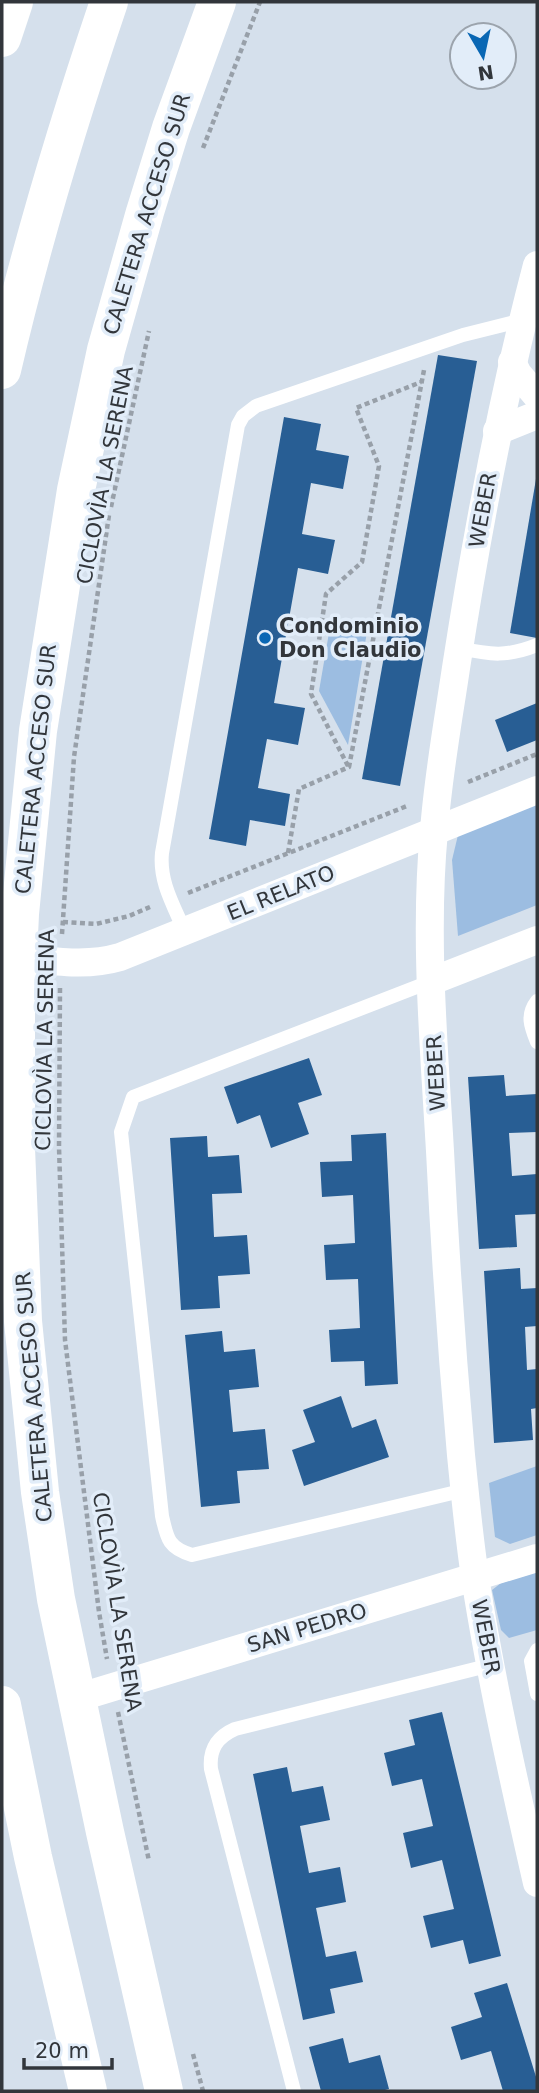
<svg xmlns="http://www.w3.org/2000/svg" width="539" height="2093" font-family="'DejaVu Sans',sans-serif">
<rect width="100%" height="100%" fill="#d5e0ec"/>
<!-- green -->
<g fill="#9cbde1">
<path d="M331,621L368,626L348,745L319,691Z"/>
<path d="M537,804V905L458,936L452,860L458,835Z"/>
<path d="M537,1466V1535L510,1544L495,1537L489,1483Z"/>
<path d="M537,1572V1630L509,1638L501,1630L492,1590L501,1583Z"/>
</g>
<!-- building -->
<g fill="#285e94">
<path d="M438,355L477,361L400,786L362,779Z"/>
<path d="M284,417L321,424L316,450L349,456L343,489L311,483L302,534L335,540L328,574L298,568L274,703L305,708L298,745L267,739L258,788L290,794L285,826L250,820L246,846L209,839Z"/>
<path d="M536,479H537V638L510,633Z"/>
<path d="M537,703V740L507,752L495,720Z"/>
<path d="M309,1058L322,1095L298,1103L309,1134L271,1148L260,1115L237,1124L224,1087Z"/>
<path d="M504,1075L506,1096L537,1094V1132L509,1133L512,1176L537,1174V1214L515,1215L517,1247L479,1249L468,1077Z"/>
<path d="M386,1133L398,1384L365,1386L364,1361L331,1362L329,1330L360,1328L358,1279L326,1280L324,1245L355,1243L353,1195L322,1197L320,1162L352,1161L351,1135Z"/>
<path d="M207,1136L208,1157L239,1155L242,1193L212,1194L214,1237L247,1235L250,1274L218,1276L220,1308L181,1310L170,1138Z"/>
<path d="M520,1268L521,1289L537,1288V1326L525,1327L527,1370L537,1369V1408L531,1409L533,1440L494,1443L484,1271Z"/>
<path d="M222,1331L224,1352L255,1349L259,1387L229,1390L233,1432L265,1429L269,1469L237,1471L240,1503L201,1507L185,1335Z"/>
<path d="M341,1396L352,1428L376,1419L389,1457L304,1486L292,1450L315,1442L303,1410Z"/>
<path d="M442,1712L501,1956L469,1964L463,1940L431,1948L423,1916L454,1909L442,1860L411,1868L403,1833L433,1826L422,1779L392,1786L384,1753L415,1745L409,1720Z"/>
<path d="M287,1767L292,1792L323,1786L330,1820L300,1826L309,1873L340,1867L346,1902L316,1908L326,1957L356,1951L363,1982L330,1989L335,2013L303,2020L253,1774Z"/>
<path d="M507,1983L537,2080V2091H503L491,2051L461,2060L451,2027L482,2017L474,1993Z"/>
<path d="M343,2038L349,2063L380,2055L389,2089L381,2091H321L309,2047Z"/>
</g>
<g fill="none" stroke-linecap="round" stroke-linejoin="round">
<!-- path -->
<g stroke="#98a0a9" stroke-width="4.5" stroke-dasharray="5 3.5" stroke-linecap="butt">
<path d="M203,148L260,2"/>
<path d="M111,507L149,331"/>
<path d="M348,766L311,694L326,594L362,562L379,466L356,408L421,382"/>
<path d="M468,782L537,754"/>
<path d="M288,853L299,789L349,767L424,370"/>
<path d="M188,893L407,806"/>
<path d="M63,922L96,924L129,916L150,907"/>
<path d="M62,934L74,757L109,515"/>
<path d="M60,988L59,1147L65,1340L99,1612L107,1659"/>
<path d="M118,1712L149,1861"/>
<path d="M193,2054L203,2091"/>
</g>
<!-- lane -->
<g stroke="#fff" stroke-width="14">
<path d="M459,648C491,655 507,657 537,645"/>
<path d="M185,932C174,906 159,882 162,853L238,425L243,416L256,406L463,335L523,320"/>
<path d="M432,981L133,1097L121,1132L162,1516C167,1538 168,1548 192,1555L465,1490"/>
<path d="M537,1001C526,1015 531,1027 537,1042"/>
<path d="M537,1650L531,1661L537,1694"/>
<path d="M294,2091L211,1769C209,1749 217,1737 235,1729L491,1665"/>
</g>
<!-- street -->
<g stroke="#fff" stroke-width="28">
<path d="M537,265C502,398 477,532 456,668C448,722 438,776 434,831C424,935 434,1047 440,1151C445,1253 452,1354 461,1455C465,1495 469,1537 475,1577C491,1680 514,1782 537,1883"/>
<path d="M512,362L518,374L537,396"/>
<path d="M497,431L537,415"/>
<path d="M18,957C53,961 86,967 120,957L537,790"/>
<path d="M432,981L537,940"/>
<path d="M77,1698L537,1558"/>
</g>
<!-- secondary -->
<path stroke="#fff" stroke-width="38" d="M164,2091L105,1832L56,1599L40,1492L23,1321L16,1148V1001L20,914L38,731L76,490L106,350L145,212L171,128L217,2"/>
<!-- highway -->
<g stroke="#fff" stroke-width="38">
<path d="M2,38L14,2"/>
<path d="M2,370C31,245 68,123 109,2"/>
<path d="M2,1705L33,1857L88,2091"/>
</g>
</g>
<!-- markers -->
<circle fill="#0967b4" stroke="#e2edf9" stroke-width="2.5" cx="265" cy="638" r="7"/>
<g text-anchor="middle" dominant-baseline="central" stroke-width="7" stroke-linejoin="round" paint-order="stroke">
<!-- street labels -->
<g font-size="21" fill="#32363b" stroke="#e2edf9">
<text transform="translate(147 214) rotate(-73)">CALETERA ACCESO SUR</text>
<text transform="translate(105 475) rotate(-79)">CICLOVÌA LA SERENA</text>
<text transform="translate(483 510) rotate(-80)">WEBER</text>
<text transform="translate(36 769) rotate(-84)">CALETERA ACCESO SUR</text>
<text transform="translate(281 893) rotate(-22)">EL RELATO</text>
<text transform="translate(45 1040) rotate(-89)">CICLOVÌA LA SERENA</text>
<text transform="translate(436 1073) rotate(-93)">WEBER</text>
<text transform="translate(34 1397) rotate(-95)">CALETERA ACCESO SUR</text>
<text transform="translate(117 1602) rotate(81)">CICLOVÌA LA SERENA</text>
<text transform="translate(307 1628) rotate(-17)">SAN PEDRO</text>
<text transform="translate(486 1637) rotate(79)">WEBER</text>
</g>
<!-- poi labels -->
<g font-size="21" font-weight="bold" fill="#32363b" stroke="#e2edf9" text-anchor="start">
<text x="279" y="626">Condominio<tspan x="279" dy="24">Don Claudio</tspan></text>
</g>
</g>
<!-- border -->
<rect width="539" height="2093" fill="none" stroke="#32363b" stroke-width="7"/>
<!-- north arrow -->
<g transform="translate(483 56) rotate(171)"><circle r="33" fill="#e2edf9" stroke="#9ca4ad" stroke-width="2"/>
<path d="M0-5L12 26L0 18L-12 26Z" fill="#0967b4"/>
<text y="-10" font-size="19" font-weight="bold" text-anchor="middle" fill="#32363b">N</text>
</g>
<!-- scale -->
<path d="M24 2058v10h88v-10" fill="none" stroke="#32363b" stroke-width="3.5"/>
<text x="35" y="2058" font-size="21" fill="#32363b" stroke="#e2edf9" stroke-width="5" paint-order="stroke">20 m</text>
</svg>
